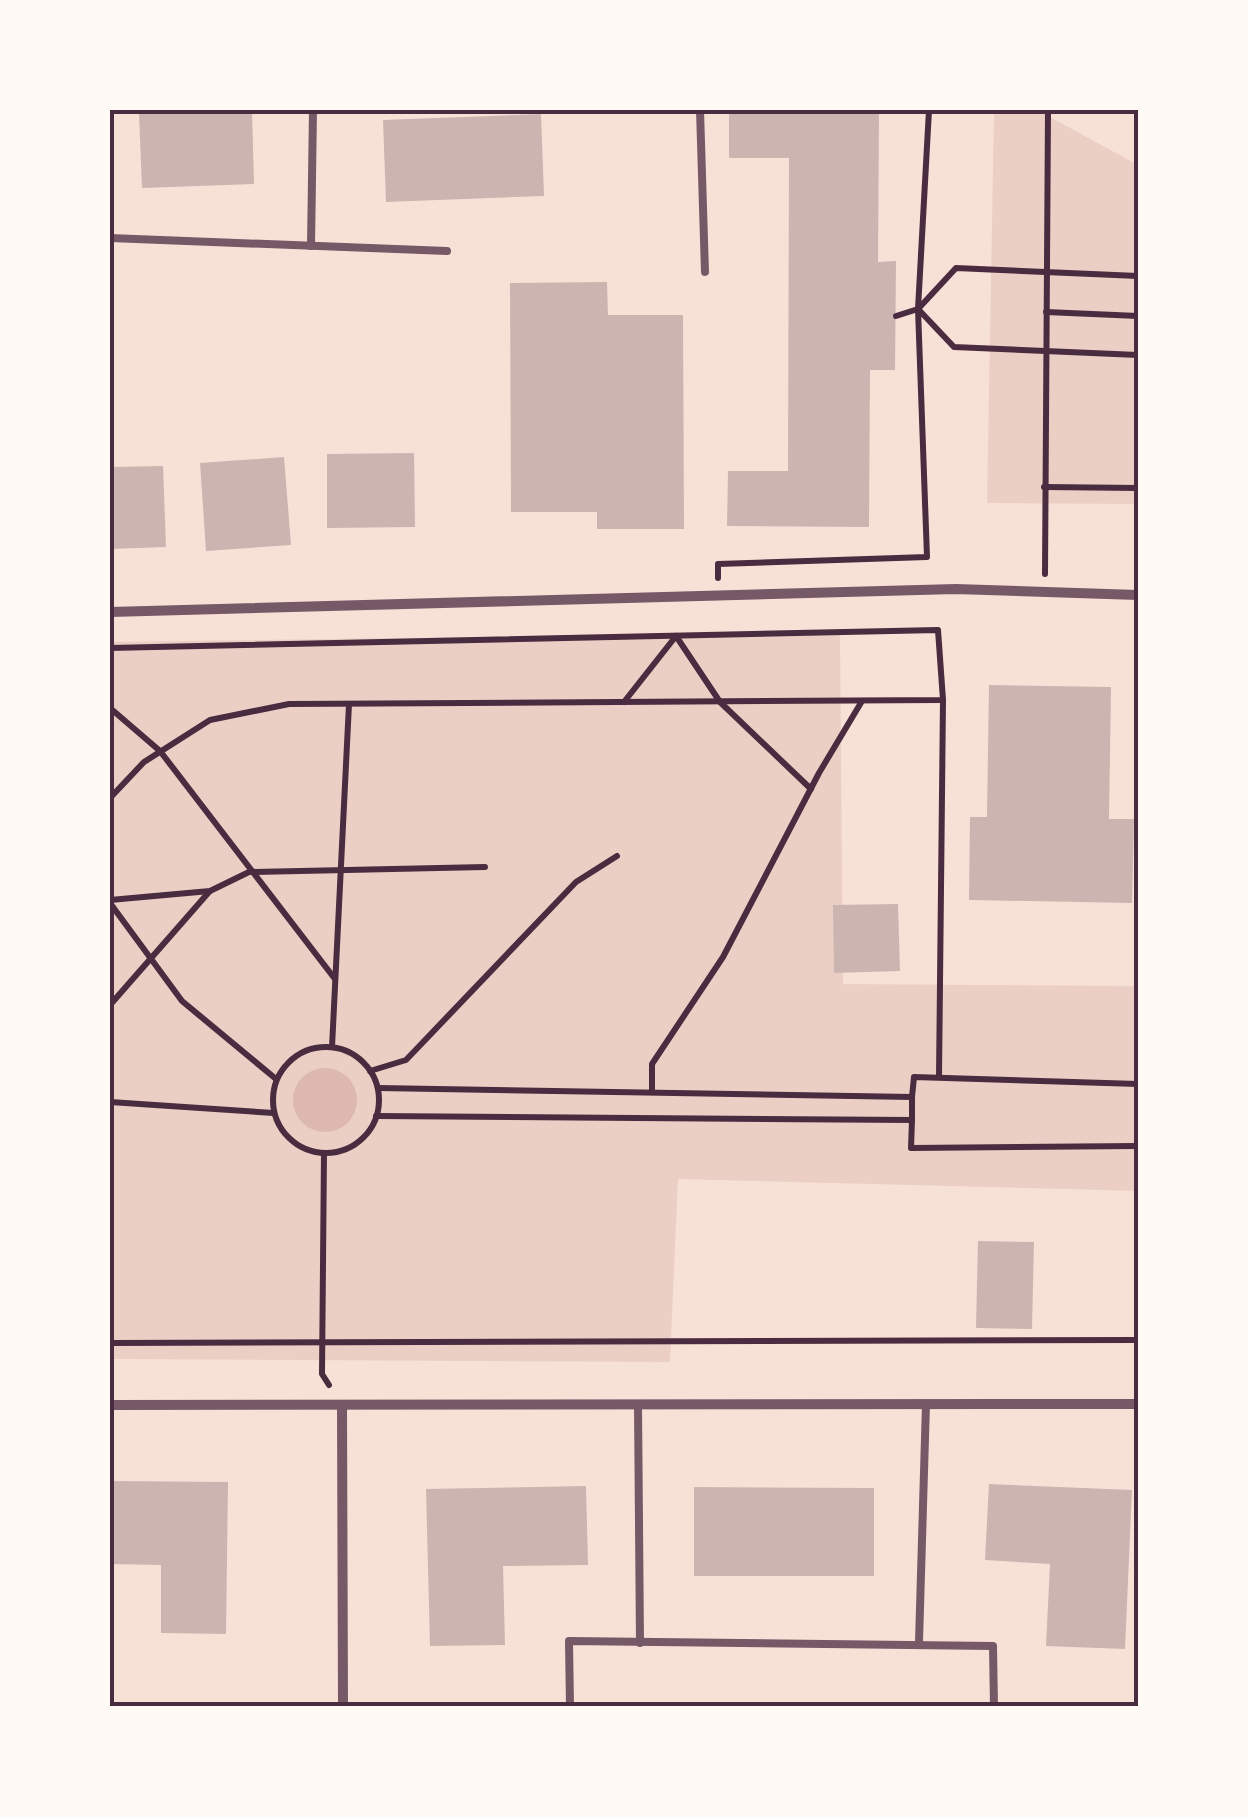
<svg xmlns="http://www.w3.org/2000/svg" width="1248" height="1817" font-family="'Nunito Sans',sans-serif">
<rect width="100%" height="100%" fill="#f7e1d7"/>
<!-- green -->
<g fill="#ebcfc5">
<path d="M994,110L1039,111L1138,165V504L987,503Z"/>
<path d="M840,632L843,984L1138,986V1191L678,1179L670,1362L110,1359V642Z"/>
</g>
<!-- water -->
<circle fill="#dcb8b0" cx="325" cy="1100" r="32"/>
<!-- building -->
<g fill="#ccb4b1">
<path d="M252,110L254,184L142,188L139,113Z"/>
<path d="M729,110H879L878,262L896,261L895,370H870L869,527L727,526L728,471H788L789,158H729Z"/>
<path d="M541,114L544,196L386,202L383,120Z"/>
<path d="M607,282L608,315H683L684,529H597V512H511L510,283Z"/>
<path d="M414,453L415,527L327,528V454Z"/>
<path d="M284,457L291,545L206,551L200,463Z"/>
<path d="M163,466L166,547L110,549V467Z"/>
<path d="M989,685L1111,687L1109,819H1134L1132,903L969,900L970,817H987Z"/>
<path d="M898,904L900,971L834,973L833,905Z"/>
<path d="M978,1241L1034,1242L1032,1329L976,1328Z"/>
<path d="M110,1481L228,1482L226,1634L161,1633V1565L110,1564Z"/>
<path d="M989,1484L1132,1490L1125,1649L1046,1646L1050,1564L985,1560Z"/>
<path d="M586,1486L588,1565L503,1566L505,1645L430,1646L426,1489Z"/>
<path d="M694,1487L874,1488V1576H694Z"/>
</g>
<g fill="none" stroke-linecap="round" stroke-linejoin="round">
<!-- path -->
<g stroke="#4a2c40" stroke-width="6">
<path d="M918,309L956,268L1138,276"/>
<path d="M1046,312L1138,316"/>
<path d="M896,316L918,309L954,347L1138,355"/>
<path d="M1044,487L1138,488"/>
<path d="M1045,574L1048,110"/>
<path d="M718,578V564L927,557L918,309L929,110"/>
<path d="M110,648L938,630L943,700L289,704L210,720L144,762L110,798"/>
<path d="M624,702L676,636L720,702L811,789"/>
<path d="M110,708L160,751L335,979"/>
<path d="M110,900L210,891L249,872L485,867"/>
<path d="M110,903L182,1001L276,1079"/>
<path d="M110,1005L209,892"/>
<path d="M332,1047L349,704"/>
<circle cx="326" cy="1100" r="53"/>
<path d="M370,1071L406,1060L576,882L617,856"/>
<path d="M939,1077L943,700"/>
<path d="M378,1088L912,1097L914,1077L1138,1084"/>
<path d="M652,1092V1064L723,957L819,773L862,701"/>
<path d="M110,1102L274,1113"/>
<path d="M376,1116L912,1120L911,1148L1138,1146"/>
<path d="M912,1120V1097"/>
<path d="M324,1153L322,1374L329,1385"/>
<path d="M110,1343L1138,1340"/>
</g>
<!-- service -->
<g stroke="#755966" stroke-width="8">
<path d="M700,110L705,272"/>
<path d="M110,238L447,251"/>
<path d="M311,246L313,110"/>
<path d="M638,1405L640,1643"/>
<path d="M919,1642L926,1404"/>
<path d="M570,1707L569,1641L993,1646L994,1707"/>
</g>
<!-- minor -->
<g stroke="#755966" stroke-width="10">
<path d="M110,612L956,589L1138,595"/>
<path d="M110,1405L1138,1404"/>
<path d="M342,1406L343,1707"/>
</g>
</g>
<!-- border -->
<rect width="1248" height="1817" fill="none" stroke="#fffaf5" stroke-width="225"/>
<rect x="112" y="112" width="1024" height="1592" fill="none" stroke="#4a2c40" stroke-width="4"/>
</svg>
